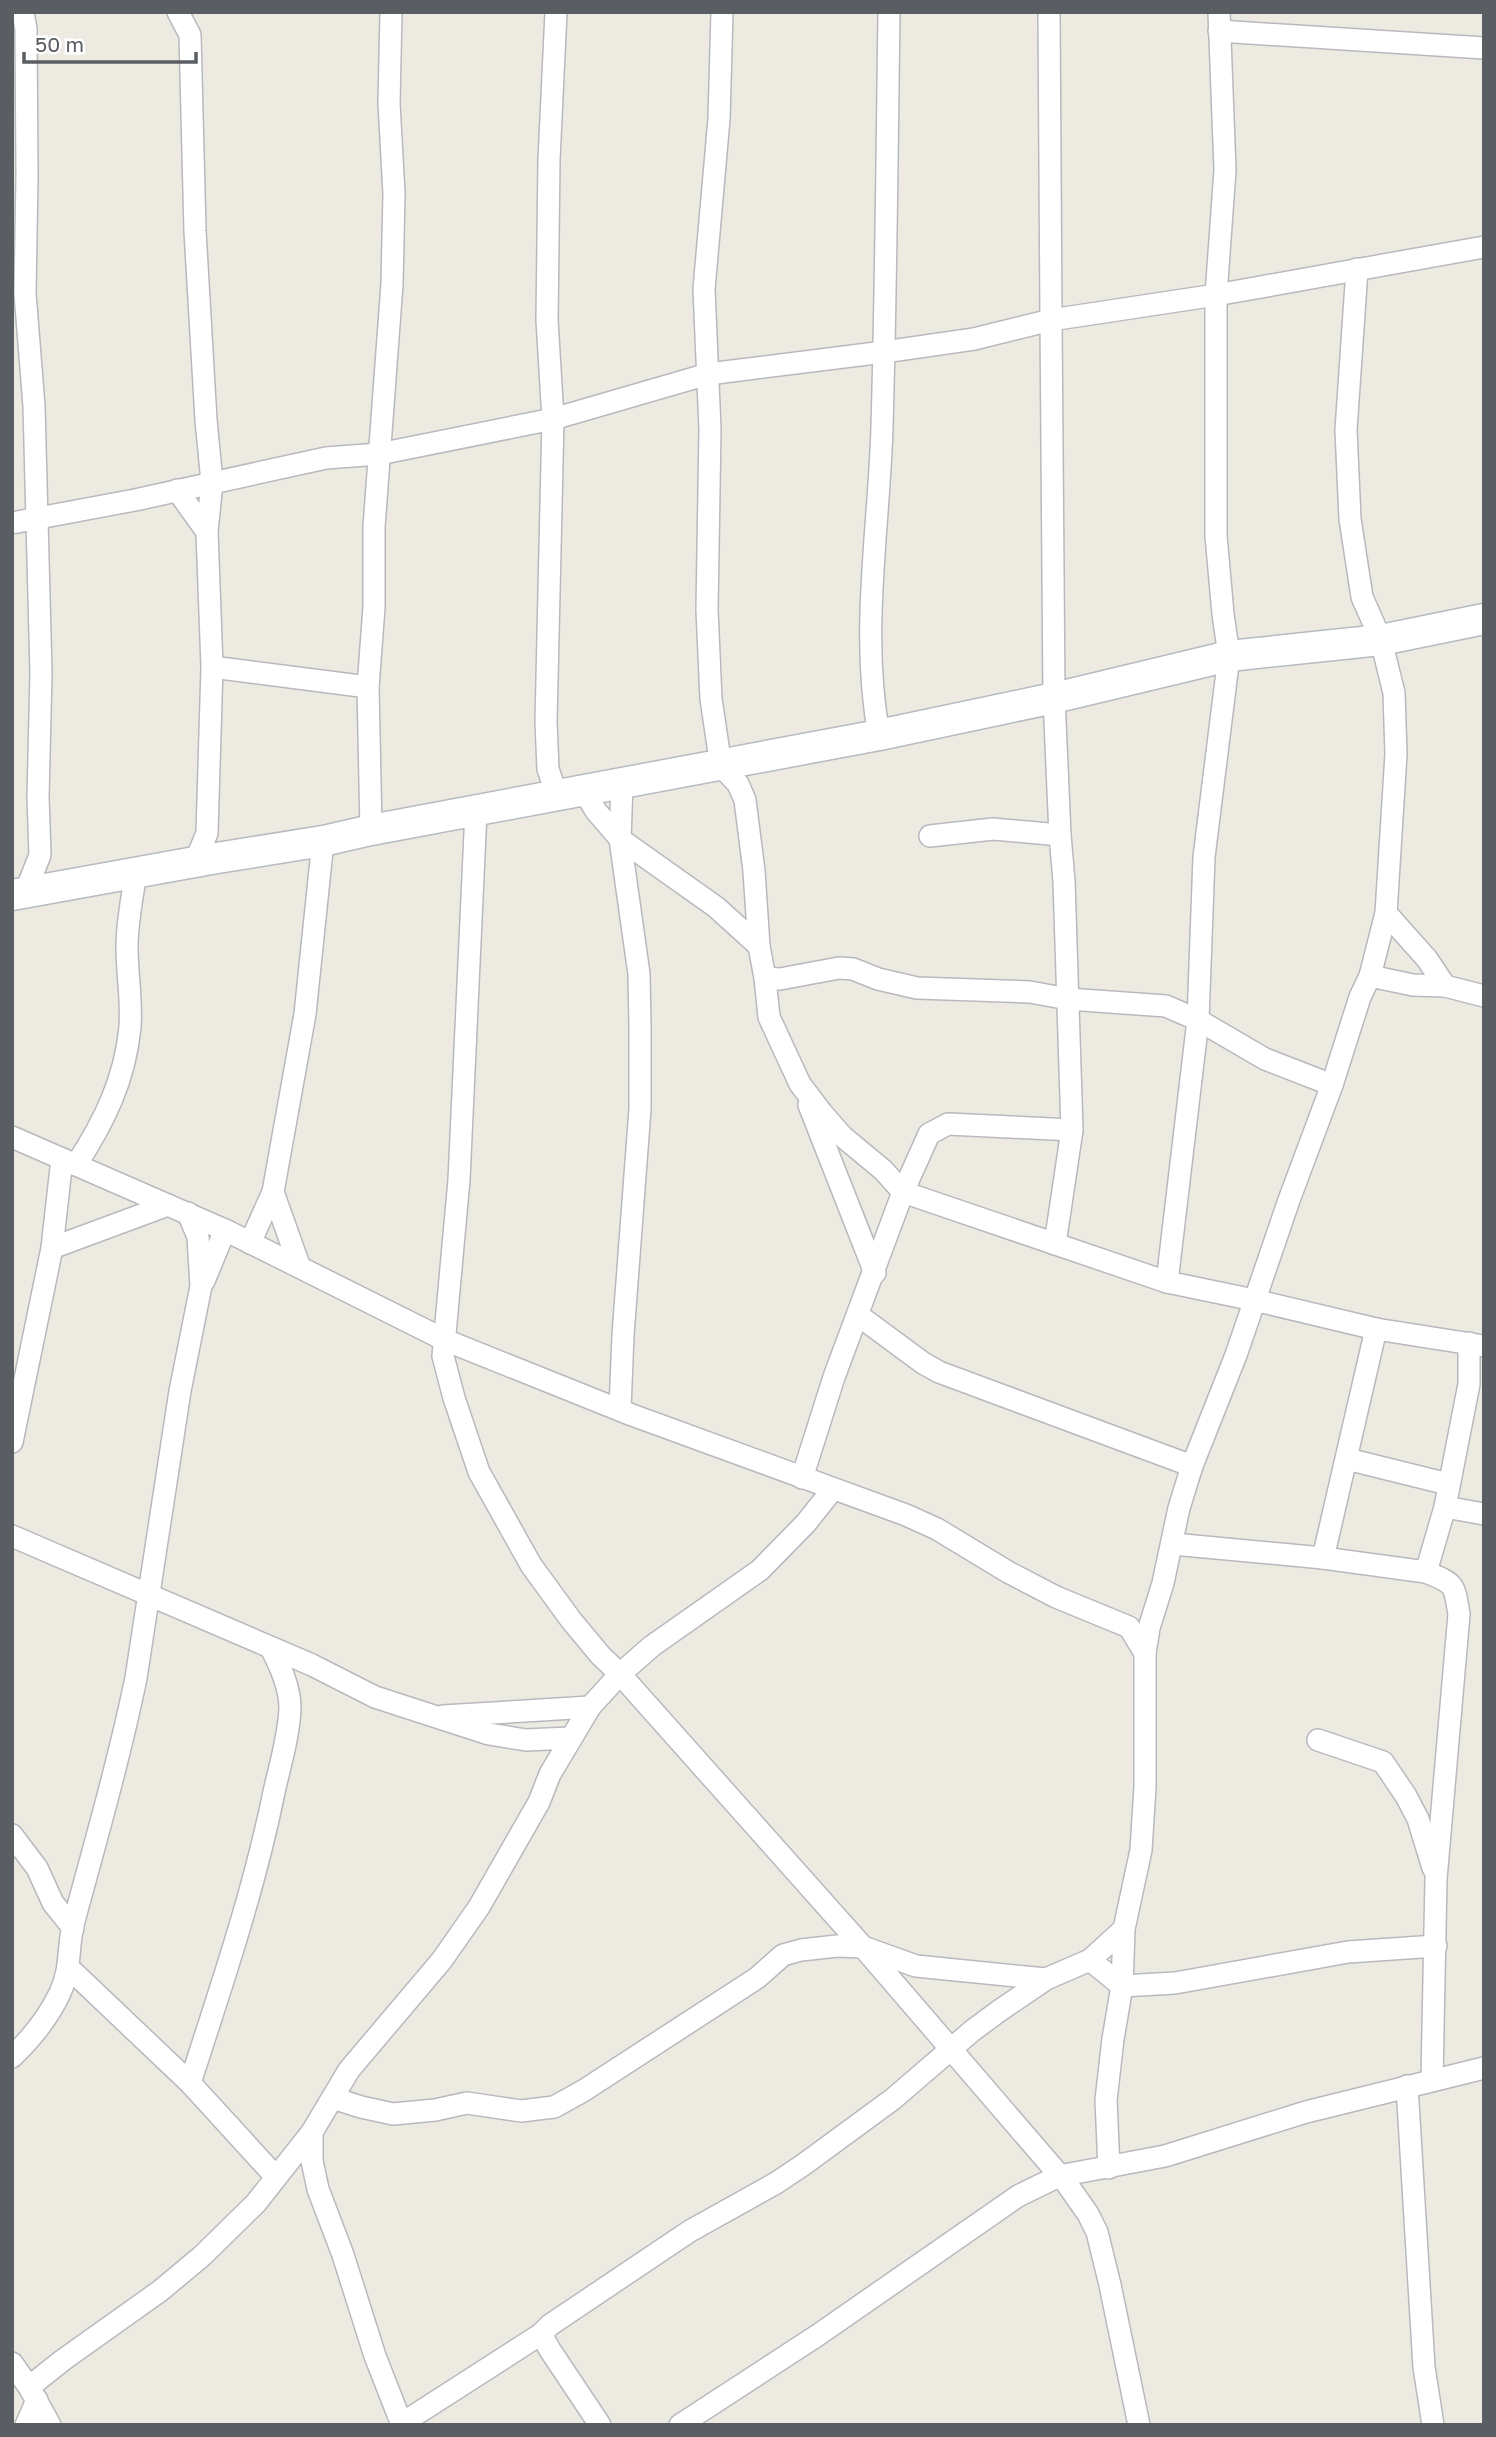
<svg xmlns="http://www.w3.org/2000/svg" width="1496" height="2437" font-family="'Golos Text',sans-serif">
<rect width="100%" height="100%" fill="#edebe1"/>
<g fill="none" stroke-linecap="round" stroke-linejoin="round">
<defs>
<g id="street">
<path d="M23,12L26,29L27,176L25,293L34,406L41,673L38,797L40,855L25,893"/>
<path d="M178,12L190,35L195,231L206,420L212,482L207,532L212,667L207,833L195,862"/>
<path d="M556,12L549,160L547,320L553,419L546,722L548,769L557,796"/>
<path d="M722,12L719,119L704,289L710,429L707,610L711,699L721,766L738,784L745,800L754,871L759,946L765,978L769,1017L800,1084L822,1113L842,1136L883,1170L903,1192L1167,1282L1254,1300L1376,1329L1484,1346"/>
<path d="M1219,31L1484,48"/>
<path d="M177,490L207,532"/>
<path d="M12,523L135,500L326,458L379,454L553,419L708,374L884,352L974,339L1051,320L1049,12"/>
<path d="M212,667L368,687"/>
<path d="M879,735C860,633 879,530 882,427C886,289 887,151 889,12"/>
<path d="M584,791L596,811L620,839L716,907L759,946"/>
<path d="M476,811L459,1180L443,1356L454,1398L479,1472L531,1565L571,1620L601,1656L620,1674L863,1947L1067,2184L1088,2214L1097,2232L1110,2285L1139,2425"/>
<path d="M371,830L368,687L374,607V527L392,284L394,194L389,103L391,12"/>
<path d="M1060,835L1054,698L1051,320L1216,295L1484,247"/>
<path d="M930,836L993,829L1060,835L1064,881L1072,1130L1055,1244"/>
<path d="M1386,913L1427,959L1445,986"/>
<path d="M1370,976L1413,985L1445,986L1484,996"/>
<path d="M765,978L780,979L839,968L853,969L878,979L917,988L1030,992L1068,999L1166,1006L1198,1020L1265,1059L1332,1085"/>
<path d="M809,1105L875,1273"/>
<path d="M12,1137L225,1230L445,1340L632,1415L906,1515L937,1529L1008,1572L1056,1597L1129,1627L1145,1653"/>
<path d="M76,1165C104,1122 125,1080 130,1027C132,1000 127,974 127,947C127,922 132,898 136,873"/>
<path d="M273,1192L299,1265"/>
<path d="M250,1243L273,1192L305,1014L323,841"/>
<path d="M52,1248L168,1205"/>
<path d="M204,1281L225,1230"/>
<path d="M1167,1282L1198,1020L1204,857L1229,656L1223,614L1216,536V295L1225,170L1219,12"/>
<path d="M858,1315L923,1363L939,1372L1192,1466"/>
<path d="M620,1409L623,1335L640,1109V1026L639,974L620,839L622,784"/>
<path d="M12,1442L52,1248L62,1159"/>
<path d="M1347,1459L1448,1484"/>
<path d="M802,1478L834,1377L903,1192L929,1134L948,1124L1072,1130"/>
<path d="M1445,1507L1484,1514"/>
<path d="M12,1536L312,1665L375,1697L489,1734L526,1740L570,1738"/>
<path d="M1173,1544L1323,1558L1426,1572L1445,1507L1469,1384V1343"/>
<path d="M1323,1558L1376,1329"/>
<path d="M1426,1572C1455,1584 1454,1583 1459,1614L1436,1879L1432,2079"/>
<path d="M443,1716L590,1707"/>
<path d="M1318,1740L1383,1762L1406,1796L1418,1819L1433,1868"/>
<path d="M12,1835L37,1868L53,1903L73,1928"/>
<path d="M1090,1960L1122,1986L1175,1983L1348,1952L1436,1946"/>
<path d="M69,1968L190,2083L276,2177"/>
<path d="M12,2057C32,2038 48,2018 60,1993C72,1967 67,1947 74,1921C96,1840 119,1760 136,1678L180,1391L201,1286L198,1237L188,1213"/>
<path d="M190,2083C221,1987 254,1891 274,1792C280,1765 289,1736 290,1708C290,1687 280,1666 271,1648"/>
<path d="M1407,2086L1424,2367L1433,2425"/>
<path d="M333,2098L361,2107L393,2114L435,2110L467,2103L521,2111L554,2107L583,2091L757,1978L783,1955L801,1950L837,1946L863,1947L916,1966L1046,1979"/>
<path d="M312,2132V2161L318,2189L343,2255L375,2356L402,2425"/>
<path d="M1109,2168L1106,2100L1113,2039L1122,1986L1124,1929L1141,1850L1145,1787V1653L1149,1628L1163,1583L1179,1508L1192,1466L1236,1355L1289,1200L1332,1085L1360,997L1370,976L1386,913L1396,754L1394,693L1381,640L1362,597L1350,519L1346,430L1357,269"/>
<path d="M12,2363L29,2387L50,2425"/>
<path d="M29,2387L63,2360L160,2291L202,2256L256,2203L312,2132L349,2070L442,1960L479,1907L539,1802L550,1774L590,1707L620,1674L652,1646L760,1570L806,1523L833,1489"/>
<path d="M401,2424L541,2334"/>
<path d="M26,2425L37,2400"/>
<path d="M600,2425L550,2350L541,2334L550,2325L690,2231L776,2183L803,2165L893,2099L972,2031L999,2011L1046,1979L1090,1960L1124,1929"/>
<path d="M680,2425L818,2335L1018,2196L1059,2176L1165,2156L1306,2112L1484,2068"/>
</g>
<path id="secondary" d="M12,895L217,858L323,841L371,830L879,735L1054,698L1229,656L1381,640L1484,619"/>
</defs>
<!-- street casing -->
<use href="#street" stroke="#b7b9be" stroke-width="24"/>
<!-- secondary casing -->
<use href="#secondary" stroke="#b7bac0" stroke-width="33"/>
<!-- street -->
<use href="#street" stroke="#fff" stroke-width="21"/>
<!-- secondary -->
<use href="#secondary" stroke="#fff" stroke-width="30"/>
</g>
<!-- border -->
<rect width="1496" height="2437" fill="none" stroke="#5a5d62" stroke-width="28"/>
<!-- scale -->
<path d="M24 52v10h172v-10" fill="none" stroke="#5a5d62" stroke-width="3.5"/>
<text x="35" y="52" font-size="21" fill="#5a5d62" stroke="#ffffff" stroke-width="5" paint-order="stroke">50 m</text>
</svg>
